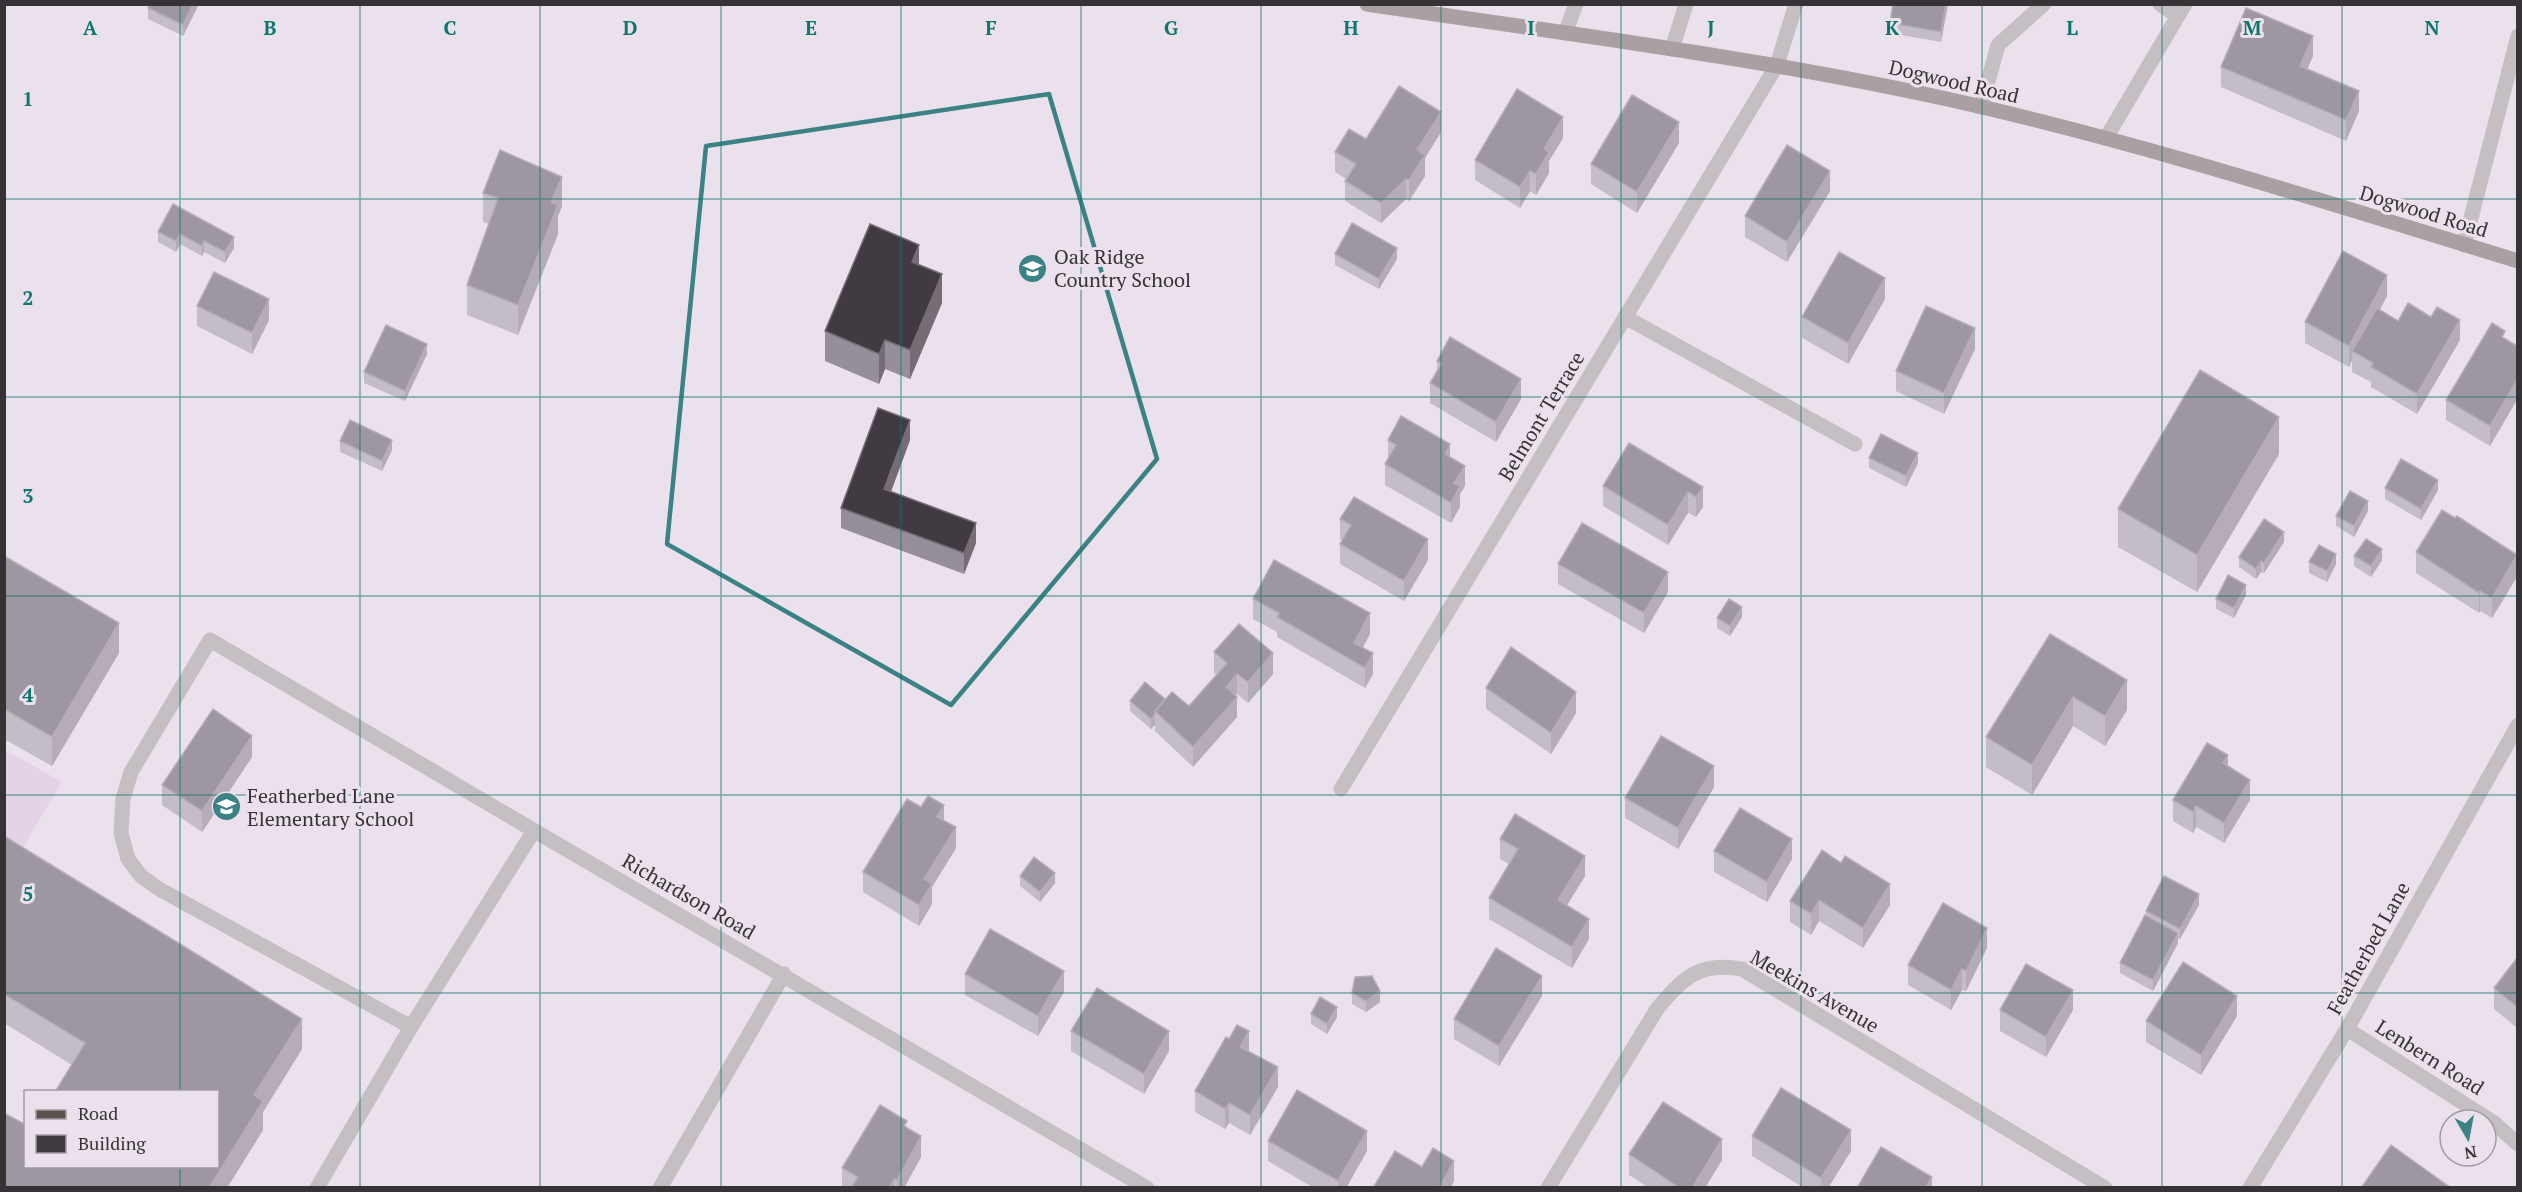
<svg xmlns="http://www.w3.org/2000/svg" width="2522" height="1192" font-family="'PT Serif',serif">
<rect width="100%" height="100%" fill="#ebe1ec"/>
<!-- green -->
<path fill="#dcc2df" d="M5,750L62,782L18,856L5,849Z"/>
<g fill="none" stroke-linecap="round" stroke-linejoin="round">
<!-- minor -->
<g stroke="#98938f" stroke-width="15">
<path d="M2160,4L2178,16"/>
<path d="M1565,33L1576,4"/>
<path d="M1672,49L1686,4"/>
<path d="M1981,107L1998,45L2044,4"/>
<path d="M2106,138L2185,4"/>
<path d="M2464,245L2518,36"/>
<path d="M1625,317L1855,444"/>
<path d="M1341,789L1777,65L1796,4"/>
<path d="M533,832L411,1027L159,889L141,876L128,859L121,833L123,799L131,772L210,640C521,825 835,1004 1147,1188"/>
<path d="M2347,1029L2493,1122L2518,1144"/>
<path d="M317,1188L411,1027"/>
<path d="M660,1188L784,974"/>
<path d="M1548,1188L1657,1009C1683,978 1699,961 1742,969L2105,1188"/>
<path d="M2250,1188L2347,1029L2518,725"/>
</g>
<!-- major -->
<path stroke="#59514a" stroke-width="15" d="M1367,4C1561,33 1756,57 1947,99C2140,142 2328,203 2518,261"/>
</g>
<!-- wall -->
<g fill="#968e98">
<path d="M199,4L183,36L148,19V8Z"/>
<path d="M1893,4H1948L1941,42L1890,33V23Z"/>
<path d="M2313,56L2307,69L2359,111L2346,141L2221,87V67Z"/>
<path d="M1441,132L1425,158V176L1409,201L1406,199L1381,223L1345,201V181L1346,179L1335,172V152L1366,139Z"/>
<path d="M1563,138L1549,161V173L1536,195L1530,191L1520,208L1475,180V160Z"/>
<path d="M1679,143L1637,213L1591,184V164Z"/>
<path d="M1830,191L1787,262L1745,237V216Z"/>
<path d="M483,193L562,206L558,216V234L518,335L467,315V285L489,224L483,222Z"/>
<path d="M173,204L234,248L225,263L204,252L202,256L180,244L176,252L158,242V232Z"/>
<path d="M1335,254L1397,259L1379,289L1335,265Z"/>
<path d="M919,265L942,303L910,379L885,369L879,384L825,361V331Z"/>
<path d="M2387,296L2380,310L2398,321L2460,340L2417,414L2371,387V382L2352,372V360L2349,367L2305,343V322Z"/>
<path d="M1885,299L1848,364L1802,338V317Z"/>
<path d="M197,306L269,320L252,354L197,326Z"/>
<path d="M2505,339L2490,446L2446,420V400Z"/>
<path d="M1975,349L1944,414L1896,391V371Z"/>
<path d="M427,354L405,401L364,383V372Z"/>
<path d="M1437,361L1521,399L1496,442L1430,403V383L1437,372Z"/>
<path d="M910,440L891,492L976,543L964,574L841,528V508Z"/>
<path d="M1388,440L1450,457L1465,486L1460,494V507L1451,523L1385,485V464L1388,459Z"/>
<path d="M340,441L392,450L382,471L340,452Z"/>
<path d="M2279,454L2197,592L2118,547V509Z"/>
<path d="M1869,458L1918,463L1906,487L1869,468Z"/>
<path d="M1603,486L1703,487V507L1696,517L1688,513L1668,545L1603,506Z"/>
<path d="M2385,488L2438,490L2421,520L2385,499Z"/>
<path d="M2368,511L2354,537L2336,526V516Z"/>
<path d="M1340,519L1428,560L1404,601L1340,564V544L1342,540L1340,539Z"/>
<path d="M2284,542L2264,573L2261,572L2256,579L2239,567V557Z"/>
<path d="M2416,552L2517,555L2492,618L2480,611L2479,613L2416,573Z"/>
<path d="M4,556L119,653L52,766L4,739Z"/>
<path d="M2354,556L2382,560L2371,577L2354,566Z"/>
<path d="M2309,562L2336,564L2327,582L2309,573Z"/>
<path d="M1558,564L1668,592L1644,633L1558,584Z"/>
<path d="M2246,595L2234,618L2216,609V599Z"/>
<path d="M1253,599L1370,634L1363,647L1373,674L1365,688L1277,637V632L1253,619Z"/>
<path d="M1742,617L1730,636L1717,628V618Z"/>
<path d="M2050,634L2127,710L2105,746L2073,726L2032,795L1986,767V737Z"/>
<path d="M1214,652L1273,674L1248,703L1237,694L1236,696L1237,717L1193,767L1155,731V725L1151,729L1130,711V701L1165,699L1189,706L1217,675L1214,673Z"/>
<path d="M1486,688L1576,713L1551,754L1486,709Z"/>
<path d="M252,757L202,832L162,805V785Z"/>
<path d="M2228,766L2250,800L2224,843L2196,827L2193,833L2173,821V800Z"/>
<path d="M1714,787L1678,849L1625,818V798Z"/>
<path d="M944,821L956,848L932,887V904L919,926L863,892V872Z"/>
<path d="M4,836L302,1049L263,1112V1130L227,1188H4L26,1167L72,1065L4,1023Z"/>
<path d="M1500,839L1585,876L1567,905L1589,939L1572,968L1489,919V898L1509,864L1500,859Z"/>
<path d="M1822,850L1890,905L1863,948L1819,921L1811,935L1790,922V901Z"/>
<path d="M1714,851L1792,859L1767,902L1714,872Z"/>
<path d="M1020,876L1055,883L1040,902L1020,886Z"/>
<path d="M2199,905L2180,939H2178V943L2153,991L2120,973V963L2146,915V911Z"/>
<path d="M1987,948L1966,991L1962,990L1951,1010L1908,985V965Z"/>
<path d="M2517,958V1028L2494,1009V988Z"/>
<path d="M965,974L1064,992L1038,1036L965,995Z"/>
<path d="M1352,993L1380,1002L1366,1012L1352,1004Z"/>
<path d="M1542,996L1499,1066L1454,1039V1019Z"/>
<path d="M2000,1010H2073L2046,1057L2000,1031Z"/>
<path d="M1311,1014L1337,1017L1327,1034L1311,1024Z"/>
<path d="M2237,1016L2201,1075L2146,1042V1021Z"/>
<path d="M1071,1031L1169,1051L1144,1094L1071,1051Z"/>
<path d="M1249,1051L1278,1087L1250,1135L1229,1123L1225,1129L1195,1112V1091Z"/>
<path d="M907,1127L921,1157L904,1188H842V1168Z"/>
<path d="M1752,1136L1851,1151L1828,1188H1804L1752,1156Z"/>
<path d="M1268,1141L1367,1151L1346,1188H1314L1268,1161Z"/>
<path d="M1629,1154L1722,1160L1705,1188H1649L1629,1175Z"/>
</g>
<!-- shaded-wall -->
<g fill="#756c76">
<path d="M193,4H199L183,36V25Z"/>
<path d="M1946,4H1948L1941,42V32Z"/>
<path d="M2313,36V56L2300,86V66Z"/>
<path d="M2359,91V111L2346,141V120Z"/>
<path d="M1441,112V132L1425,158V176L1409,201V180L1417,150Z"/>
<path d="M1563,117V138L1549,161V173L1536,195V174L1544,149Z"/>
<path d="M1679,122V143L1637,213V192Z"/>
<path d="M1530,171V191L1520,208V187Z"/>
<path d="M1830,171V191L1787,262V242Z"/>
<path d="M562,177V206L558,216V234L518,335V305L551,202Z"/>
<path d="M1406,179V199L1381,223V203Z"/>
<path d="M180,234V244L176,252V241Z"/>
<path d="M234,237V248L225,263V252Z"/>
<path d="M204,241V252L202,256V246Z"/>
<path d="M919,245V274L912,262Z"/>
<path d="M1397,248V259L1379,289V279Z"/>
<path d="M942,274V303L910,379V350Z"/>
<path d="M2387,275V296L2356,353L2352,351V360L2349,367V346Z"/>
<path d="M1885,278V299L1848,364V343Z"/>
<path d="M269,299V320L252,354V333Z"/>
<path d="M2460,320V340L2417,414V394Z"/>
<path d="M1975,328V349L1944,414V393Z"/>
<path d="M885,340V369L879,384V354Z"/>
<path d="M427,344V354L405,401V391Z"/>
<path d="M1521,379V399L1496,442V422Z"/>
<path d="M2517,380V400L2490,446V426Z"/>
<path d="M2279,417V454L2197,592V555Z"/>
<path d="M910,420V440L884,510V489Z"/>
<path d="M392,440V450L382,471V461Z"/>
<path d="M1450,444V465L1445,454Z"/>
<path d="M1918,453V463L1906,487V476Z"/>
<path d="M1465,466V486L1460,494V507L1451,523V503L1454,483Z"/>
<path d="M2438,480V490L2421,520V509Z"/>
<path d="M1703,487V507L1696,517V497Z"/>
<path d="M1688,492V513L1668,545V525Z"/>
<path d="M2368,501V511L2354,537V526Z"/>
<path d="M976,523V543L964,574V553Z"/>
<path d="M2284,532V542L2264,573V563Z"/>
<path d="M1428,539V560L1404,601V581Z"/>
<path d="M2382,549V560L2371,577V566Z"/>
<path d="M2336,554V564L2327,582V571Z"/>
<path d="M2517,556V577L2492,618V598Z"/>
<path d="M2261,561V572L2256,579V569Z"/>
<path d="M1668,572V592L1644,633V613Z"/>
<path d="M2246,585V595L2234,618V608Z"/>
<path d="M2480,591V611L2479,613V593Z"/>
<path d="M1742,607V617L1730,636V626Z"/>
<path d="M1370,613V634L1355,662L1354,643Z"/>
<path d="M119,623V653L52,766V737Z"/>
<path d="M1273,653V674L1248,703V682Z"/>
<path d="M1373,653V674L1365,688V668Z"/>
<path d="M1237,674V694L1226,707V687Z"/>
<path d="M2127,680V710L2105,746V716Z"/>
<path d="M1576,692V713L1551,754V733Z"/>
<path d="M1237,697V717L1193,767V747Z"/>
<path d="M2073,697V726L2032,795V765Z"/>
<path d="M1155,714V725L1151,729V719Z"/>
<path d="M252,736V757L202,832V811Z"/>
<path d="M2228,755V776L2223,763Z"/>
<path d="M1714,766V787L1678,849V828Z"/>
<path d="M2250,780V800L2224,843V823Z"/>
<path d="M944,805V826L937,817Z"/>
<path d="M2196,806V827L2193,833V812Z"/>
<path d="M956,827V848L932,887V904L919,926V905L924,879Z"/>
<path d="M1792,839V859L1767,902V882Z"/>
<path d="M1585,856V876L1558,920V900Z"/>
<path d="M1055,873V883L1040,902V892Z"/>
<path d="M1890,884V905L1863,948V928Z"/>
<path d="M2199,894V905L2180,939V929Z"/>
<path d="M1819,900V921L1811,935V914Z"/>
<path d="M1589,919V939L1572,968V947Z"/>
<path d="M1987,928V948L1966,991V971Z"/>
<path d="M2178,933V943L2153,991V980Z"/>
<path d="M1962,969V990L1951,1010V990Z"/>
<path d="M1064,971V992L1038,1036V1016Z"/>
<path d="M1542,976V996L1499,1066V1046Z"/>
<path d="M2073,990V1010L2046,1057V1037Z"/>
<path d="M1380,991V1002L1366,1012V1001Z"/>
<path d="M2237,996V1016L2201,1075V1055Z"/>
<path d="M1337,1007V1017L1327,1034V1024Z"/>
<path d="M302,1019V1049L263,1112V1130L227,1188H209L254,1095Z"/>
<path d="M1169,1031V1051L1144,1094V1074Z"/>
<path d="M1249,1031V1052L1240,1047Z"/>
<path d="M1278,1067V1087L1250,1135V1115Z"/>
<path d="M1229,1103V1123L1225,1129V1109Z"/>
<path d="M1851,1130V1151L1828,1188H1821V1178Z"/>
<path d="M1367,1131V1151L1346,1188H1338V1181Z"/>
<path d="M921,1136V1157L904,1188H897V1180Z"/>
<path d="M1722,1139V1160L1705,1188H1692Z"/>
<path d="M1454,1161V1181L1451,1188H1439Z"/>
<path d="M1932,1177V1188H1925Z"/>
<path d="M894,1179V1188H889Z"/>
</g>
<!-- building -->
<g fill="#423a43" stroke="#756c76" stroke-width="1.5">
<path d="M150,4H193L183,25L148,8Z"/>
<path d="M1893,4H1946L1941,32L1890,23Z"/>
<path d="M2246,8L2313,36L2300,66L2359,91L2346,120L2221,67Z"/>
<path d="M1399,86L1441,112L1417,150L1425,155L1409,180L1406,179L1381,203L1345,181L1356,164L1335,152L1349,129L1366,139Z"/>
<path d="M1517,89L1563,117L1544,149L1549,152L1536,174L1530,171L1520,187L1475,160Z"/>
<path d="M1632,95L1679,122L1637,192L1591,164Z"/>
<path d="M1787,145L1830,171L1787,242L1745,216Z"/>
<path d="M500,150L562,177L551,202L558,205L518,305L467,285L498,198L483,193Z"/>
<path d="M173,204L234,237L225,252L204,241L202,246L180,234L176,241L158,232Z"/>
<path d="M1352,223L1397,248L1379,279L1335,254Z"/>
<path d="M870,224L919,245L912,262L942,274L910,350L885,340L879,354L825,331Z"/>
<path d="M2343,251L2387,275L2349,346L2305,322Z"/>
<path d="M1839,252L1885,278L1848,343L1802,317Z"/>
<path d="M214,272L269,299L252,333L197,306Z"/>
<path d="M2408,303L2431,317L2437,307L2460,320L2417,394L2371,367L2373,363L2352,351L2377,308L2398,321Z"/>
<path d="M1926,306L1975,328L1944,393L1896,371Z"/>
<path d="M2492,323L2505,331L2502,337L2517,346V380L2490,426L2446,400Z"/>
<path d="M386,325L427,344L405,391L364,372Z"/>
<path d="M1450,337L1521,379L1496,422L1430,383L1442,363L1437,361Z"/>
<path d="M2200,370L2279,417L2197,555L2118,509Z"/>
<path d="M878,408L910,420L884,489L976,523L964,553L841,508Z"/>
<path d="M1401,416L1450,444L1445,454L1465,466L1454,483L1460,486L1451,503L1385,464L1396,445L1388,440Z"/>
<path d="M350,420L392,440L382,461L340,441Z"/>
<path d="M1881,434L1918,453L1906,476L1869,458Z"/>
<path d="M1629,443L1703,487L1696,497L1688,492L1668,525L1603,486Z"/>
<path d="M2401,459L2438,480L2421,509L2385,488Z"/>
<path d="M2350,491L2368,501L2354,526L2336,516Z"/>
<path d="M1354,497L1428,539L1404,581L1340,544L1351,525L1340,519Z"/>
<path d="M2442,510L2455,518L2457,516L2517,555L2492,598L2480,591L2479,593L2416,552Z"/>
<path d="M2264,519L2284,532L2264,563L2261,561L2256,569L2239,557Z"/>
<path d="M1582,523L1668,572L1644,613L1558,564Z"/>
<path d="M2366,539L2382,549L2371,566L2354,556Z"/>
<path d="M2319,545L2336,554L2327,571L2309,562Z"/>
<path d="M4,556L119,623L52,737L4,709Z"/>
<path d="M1274,560L1370,613L1354,643L1373,653L1365,668L1277,617L1279,613L1253,599Z"/>
<path d="M2228,575L2246,585L2234,608L2216,599Z"/>
<path d="M1729,599L1742,607L1730,626L1717,618Z"/>
<path d="M1239,624L1273,653L1248,682L1237,674L1226,687L1237,697L1193,747L1155,711L1172,692L1189,706L1227,663L1214,652Z"/>
<path d="M2050,634L2127,680L2105,716L2073,697L2032,765L1986,737Z"/>
<path d="M1511,647L1576,692L1551,733L1486,688Z"/>
<path d="M1145,682L1165,699L1155,711V714L1151,719L1130,701Z"/>
<path d="M213,709L252,736L202,811L162,785Z"/>
<path d="M1661,736L1714,766L1678,828L1625,798Z"/>
<path d="M2207,743L2228,755L2223,763L2250,780L2224,823L2196,806L2193,812L2173,800Z"/>
<path d="M928,796L944,805L937,817L956,827L924,879L932,884L919,905L863,872L907,799L921,807Z"/>
<path d="M1740,808L1792,839L1767,882L1714,851Z"/>
<path d="M1515,814L1585,856L1558,900L1589,919L1572,947L1489,898L1518,849L1500,839Z"/>
<path d="M4,836L302,1019L254,1095L263,1101L209,1188H4V1113L26,1125V1167H218V1092H55L85,1043L4,994Z"/>
<path d="M1822,850L1841,863L1845,856L1890,884L1863,928L1819,900L1811,914L1790,901Z"/>
<path d="M1034,857L1055,873L1040,892L1020,876Z"/>
<path d="M2164,876L2199,894L2180,929L2146,911Z"/>
<path d="M1943,903L1987,928L1966,971L1962,969L1951,990L1908,965Z"/>
<path d="M2145,915L2178,933L2153,980L2120,963Z"/>
<path d="M990,929L1064,971L1038,1016L965,974Z"/>
<path d="M1496,948L1542,976L1499,1046L1454,1019Z"/>
<path d="M2517,958V1007L2494,988Z"/>
<path d="M2183,962L2237,996L2201,1055L2146,1021Z"/>
<path d="M2026,964L2073,990L2046,1037L2000,1010Z"/>
<path d="M1372,976L1380,991L1366,1001L1352,993L1355,977Z"/>
<path d="M1097,988L1169,1031L1144,1074L1071,1031Z"/>
<path d="M1320,997L1337,1007L1327,1024L1311,1014Z"/>
<path d="M1237,1025L1249,1031L1240,1047L1278,1067L1250,1115L1229,1103L1225,1109L1195,1091L1226,1037L1229,1039Z"/>
<path d="M1781,1088L1851,1130L1821,1178L1752,1136Z"/>
<path d="M1297,1090L1367,1131L1338,1181L1268,1141Z"/>
<path d="M1663,1102L1722,1139L1692,1188H1680L1629,1154Z"/>
<path d="M880,1105L907,1121L904,1126L921,1136L897,1180L894,1179L889,1188H854L852,1186L858,1177L842,1168Z"/>
<path d="M2391,1145L2451,1188H2361Z"/>
<path d="M1881,1147L1932,1177L1925,1188H1857Z"/>
<path d="M1433,1148L1454,1161L1439,1188H1373L1395,1151L1422,1167Z"/>
</g>
<!-- marked area -->
<path d="M0 0H2522V1192H0ZM1049,94L1157,459L951,705L667,544L706,146Z" fill="#ebe1ec" fill-opacity=".55" fill-rule="evenodd"/>
<path fill="none" stroke="#3a8285" stroke-width="4.5" stroke-linejoin="round" d="M1049,94L1157,459L951,705L667,544L706,146Z"/>
<!-- grid -->
<path fill="none" stroke="#0f766e" stroke-width="1.5" stroke-opacity="0.55" d="M180,4V1092M360,4V1188M540,4V1188M721,4V1188M901,4V1188M1081,4V1188M1261,4V1188M1441,4V1188M1621,4V1188M1801,4V1188M1982,4V1188M2162,4V1188M2342,4V1188M4,199H2518M4,397H2518M4,596H2518M4,795H2518M4,993H2518M180,1166V1188"/>
<!-- icons -->
<defs>
<symbol id="school-disc" viewBox="-11 -11 22 22"><circle r="9.5" fill="#3a8285" stroke="#ebe1ec"/><path d="M0-5L7-2L0 1L-7-2ZM-4 1L0 2.5L4 1V4Q0 6-4 4Z" fill="#fff"/></symbol>
</defs>
<g fill-rule="evenodd">
<use href="#school-disc" x="1016" y="252" width="33" height="33"/>
<use href="#school-disc" x="210" y="790" width="33" height="33"/>
</g>
<g text-anchor="middle" dominant-baseline="central" stroke-width="6" stroke-linejoin="round" paint-order="stroke">
<!-- street labels -->
<g font-size="20" fill="#363236" stroke="#ebe1ec">
<text transform="translate(1954 81) rotate(13)">Dogwood Road</text>
<text transform="translate(2424 211) rotate(17)">Dogwood Road</text>
<text transform="translate(1541 416) rotate(-59)">Belmont Terrace</text>
<text transform="translate(689 896) rotate(30)">Richardson Road</text>
<text transform="translate(2368 948) rotate(-61)">Featherbed Lane</text>
<text transform="translate(1815 991) rotate(30)">Meekins Avenue</text>
<text transform="translate(2430 1057) rotate(32)">Lenbern Road</text>
</g>
<!-- poi labels -->
<g font-size="20" fill="#363236" stroke="#ebe1ec" text-anchor="start">
<text x="1054" y="256">Oak Ridge<tspan x="1054" dy="23">Country School</tspan></text>
<text x="247" y="795">Featherbed Lane<tspan x="247" dy="23">Elementary School</tspan></text>
</g>
</g>
<g font-size="20" text-anchor="middle" font-weight="bold" fill="#0f766e" stroke="#ebe1ec" stroke-width="6" stroke-linejoin="round" paint-order="stroke">
<text x="90" y="35">A</text>
<text x="270" y="35">B</text>
<text x="450" y="35">C</text>
<text x="630" y="35">D</text>
<text x="811" y="35">E</text>
<text x="991" y="35">F</text>
<text x="1171" y="35">G</text>
<text x="1351" y="35">H</text>
<text x="1531" y="35">I</text>
<text x="1711" y="35">J</text>
<text x="1892" y="35">K</text>
<text x="2072" y="35">L</text>
<text x="2252" y="35">M</text>
<text x="2432" y="35">N</text>
<text x="28" y="106">1</text>
<text x="28" y="305">2</text>
<text x="28" y="503">3</text>
<text x="28" y="702">4</text>
<text x="28" y="901">5</text>
</g>
<!-- border -->
<rect width="2522" height="1192" fill="none" stroke="#363236" stroke-width="12"/>
<!-- legend -->
<rect x="24" y="1090" width="195" height="78" fill="#ebe1ec" stroke="#a39ba3" stroke-width="1.5"/>
<rect x="36" y="1110" width="30" height="9" fill="#59514a" stroke="#a39ba3" stroke-width="1.5"/>
<text x="78" y="1120" font-size="18" fill="#363236">Road</text>
<rect x="36" y="1135" width="30" height="18" fill="#423a43" stroke="#a39ba3" stroke-width="1.5"/>
<text x="78" y="1150" font-size="18" fill="#363236">Building</text>
<!-- north arrow -->
<g transform="translate(2468 1138) rotate(170)"><circle r="28" fill="#ebe1ec" stroke="#a39ba3" stroke-width="1.5"/>
<path d="M0-4.5L10 22L0 15L-10 22Z" fill="#3a8285"/>
<text y="-9" font-size="16" font-weight="bold" text-anchor="middle" fill="#363236">N</text>
</g>
</svg>
